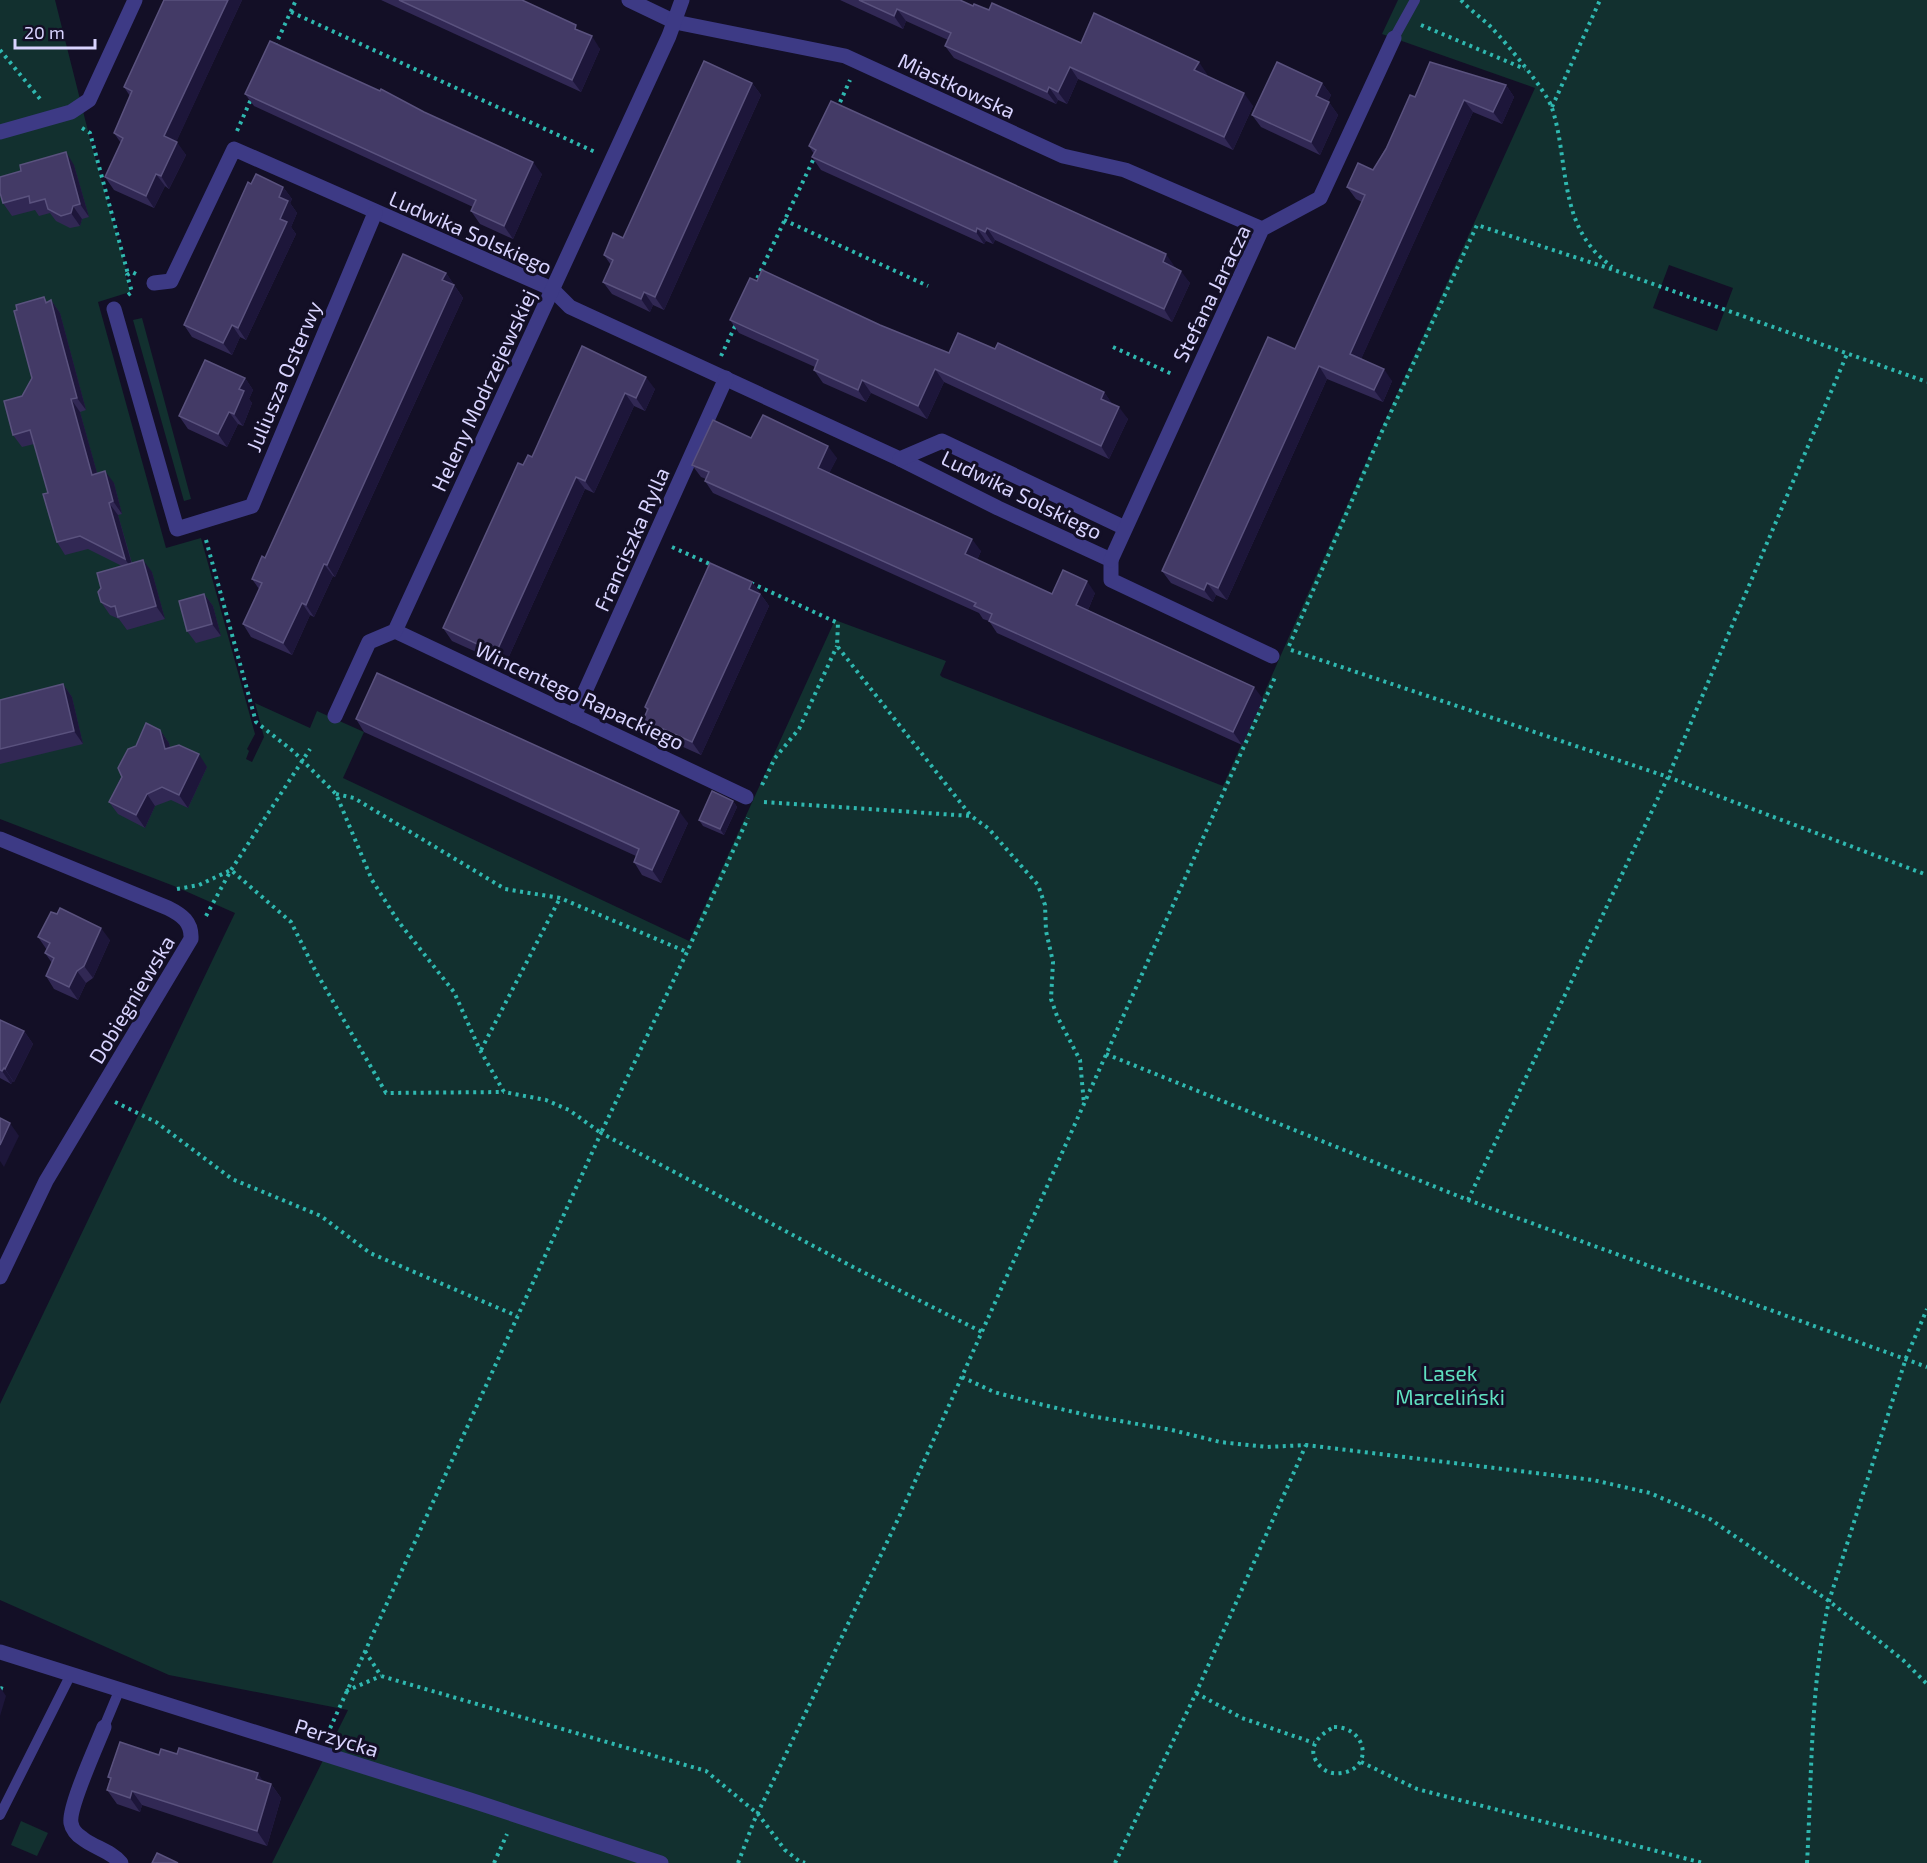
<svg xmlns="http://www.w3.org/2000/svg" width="1927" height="1863" font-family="'Exo 2',sans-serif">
<rect width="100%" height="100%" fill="#130f26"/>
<!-- green -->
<g fill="#12302f" fill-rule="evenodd">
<path d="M0,0H55L89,135L127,272L125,273L130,292L98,302L166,548L201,538L255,734L247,749L249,751L246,759L252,762L264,737L255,703L310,728L317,711L364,732L343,778L689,941L835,620L946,661L940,675L942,677L1223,786L1368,458L1535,88L1382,34L1398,0H1927V1863H272L348,1710L169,1675L0,1600V1404L235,913L174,886L0,819ZM1669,265L1733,288L1717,331L1653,308Z"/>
<path d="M142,318L191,499L184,501L133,320Z"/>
<path d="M21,1821L48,1833L37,1856L11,1845Z"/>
</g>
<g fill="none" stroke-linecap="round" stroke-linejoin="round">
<!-- path -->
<g stroke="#2fb8b0" stroke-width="4" stroke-dasharray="3 4.5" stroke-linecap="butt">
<path d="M1461,0C1471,11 1482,18 1492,28C1506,43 1546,90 1552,108C1567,153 1560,210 1592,248C1597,255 1605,261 1612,267"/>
<path d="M291,12L595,152"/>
<path d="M1421,25L1525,69"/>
<path d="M275,46L296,0"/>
<path d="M0,50L41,100"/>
<path d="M1552,107L1600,0"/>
<path d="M837,109L850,80"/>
<path d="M82,128L90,133L128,274"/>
<path d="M237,131L252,97"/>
<path d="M784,220L928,286"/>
<path d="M754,285L815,156"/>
<path d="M128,295L132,292L127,275L132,272L138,275"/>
<path d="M1113,347L1174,375"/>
<path d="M721,356L737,322"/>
<path d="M206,540L256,722L293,751L336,794L372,880L398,921L454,992L480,1050L504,1092L546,1100L569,1110L601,1133L687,952L748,818"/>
<path d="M672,547L712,565"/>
<path d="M751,583L838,623L837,646L971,816"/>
<path d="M1289,646L1379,438L1477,225L1614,270L1927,382"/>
<path d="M1291,650L1668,777L1927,875"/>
<path d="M762,785L775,758L799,729L837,646"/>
<path d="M336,794L354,798L505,889L560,898L687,952"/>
<path d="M764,802L971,816L988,828L1038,885L1045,905L1046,931L1053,962L1051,999L1057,1016L1080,1060L1084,1104"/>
<path d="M177,889L199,885L231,870L291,922L316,972L386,1093L504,1092"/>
<path d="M206,916L231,870L310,749"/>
<path d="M481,1050L560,898"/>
<path d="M1106,1054L1468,1200L1927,1367"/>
<path d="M115,1102L156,1122L232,1179L321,1216L370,1253L517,1316"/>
<path d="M1468,1200L1668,777L1847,354"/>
<path d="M962,1377L994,1392L1035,1403L1091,1416L1172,1430L1220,1442L1267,1447L1306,1445L1593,1480L1650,1493L1710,1519L1829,1601L1903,1660L1927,1684"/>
<path d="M365,1651L381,1676L706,1771L758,1814L785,1850L799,1861L805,1863"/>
<path d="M0,1688L6,1690"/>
<path d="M346,1691L381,1676"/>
<path d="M1196,1693L1242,1718L1314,1743"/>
<path d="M1334,1727C1367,1727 1374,1768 1342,1773C1334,1774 1327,1773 1321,1767C1304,1750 1318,1735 1334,1727Z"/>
<path d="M327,1735L601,1133L853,1267L982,1332"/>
<path d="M1361,1762L1417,1789L1703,1863"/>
<path d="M494,1863L507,1834"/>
<path d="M738,1863L754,1821L899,1517L1276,675"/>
<path d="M1115,1863L1196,1693L1306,1445"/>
<path d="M1807,1863C1812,1775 1810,1687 1829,1601L1906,1358L1927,1309"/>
</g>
<!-- service -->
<g stroke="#3d3a85" stroke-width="10">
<path d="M1394,38L1415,0"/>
<path d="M104,1727L119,1691"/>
<path d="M0,1815L71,1674"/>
</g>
<!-- minor -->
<g stroke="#3d3a85" stroke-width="15">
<path d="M629,0L675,22L845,56L1063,156L1125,170L1262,229"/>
<path d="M0,132L71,112L89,100L135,0"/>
<path d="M154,283L171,281L234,149L552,289L570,307L900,459L998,508L1111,560V580L1272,656"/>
<path d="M114,309L177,529L252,506L375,213"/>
<path d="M900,459L942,441L1125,528"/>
<path d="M1111,560L1262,229L1320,198L1394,38"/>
<path d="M395,631L746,797"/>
<path d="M335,716L369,642L395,631L669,36L682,0"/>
<path d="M574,716L726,378"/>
<path d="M0,839L168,908C182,915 192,922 191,939L46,1181L0,1277"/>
<path d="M0,1652L470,1800L661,1863"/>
<path d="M104,1727C97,1745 68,1808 71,1823C72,1829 77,1835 82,1838C94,1848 110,1850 121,1863"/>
</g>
</g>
<!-- wall -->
<g fill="#312854">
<path d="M164,0H242L176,142L186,155L169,189L165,186L154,208L114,190L105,177L121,143L114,133L130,96L124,87Z"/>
<path d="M381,0H522L580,31L600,49L581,92Z"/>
<path d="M840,0H960L973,6L989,10L1081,43L1207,74L1206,76L1253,106L1233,150L1078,79L1067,104L1058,100L1056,104L954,58L945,46L948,40L906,21L903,29Z"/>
<path d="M752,83L761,95L664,310L653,305L650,312L612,294L603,282L611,265L604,255L623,238Z"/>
<path d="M1322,83L1331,95L1328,101L1338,115L1320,155L1261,127L1252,115Z"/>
<path d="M1506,85L1514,97L1502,124L1473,112L1361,359L1392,381L1383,402L1327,379L1227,600L1216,595L1213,602L1171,583L1162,571L1295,349L1362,202L1356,199L1347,187L1373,170L1415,97Z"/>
<path d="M245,94L542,174L513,239L480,224L471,211L473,207L254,106Z"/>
<path d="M809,146L1175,267L1190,283L1172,322L995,240L993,244L986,241L984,244L821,170L812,157L814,154Z"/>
<path d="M74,165L89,217L82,219L80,226L70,228L56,221L50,213L39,216L35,210L12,216L3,203Z"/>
<path d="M251,184L283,187L292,199L290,203L297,213L291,227L296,234L246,340L240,337L232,355L192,337L184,325Z"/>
<path d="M446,273L463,298L335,577L333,576L314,617L310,615L292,655L251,637L243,624L259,589L252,579L265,558Z"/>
<path d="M757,281L880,325L949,353L995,349L1104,392L1112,404L1128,419L1109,459L944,382L927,419L871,393L866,402L823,383L814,370L815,367L739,333L730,320Z"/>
<path d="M44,297L47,302L51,300L60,313L86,410L80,412L97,473L114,483L122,514L118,515L132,563L152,572L165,619L127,630L119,619L110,615L101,602L122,566L88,549L65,555L57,542L48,493L34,444L22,447L13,435L22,396L32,378Z"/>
<path d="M582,346L655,389L645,411L634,406L594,493L585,489L505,665L452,641L443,628L523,465L532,457Z"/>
<path d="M245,378L253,390L249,399L252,403L243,426L238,424L227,447L188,429L179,416Z"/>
<path d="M751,438L837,458L829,473L981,551L977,560L1052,594L1095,593L1088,610L1263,699L1242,745L997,633L989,621L983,619L979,613L713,493L705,481L706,479L701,477L692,465Z"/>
<path d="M752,582L769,606L701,755L652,733L643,720L647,712L645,707Z"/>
<path d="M204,594L213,606L221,636L196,643L187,631Z"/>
<path d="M63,684L72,697L83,744L0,764V700Z"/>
<path d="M356,719L688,823L661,883L642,875L634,862L636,856L364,732Z"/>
<path d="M160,730L169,743L170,747L207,767L188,808L171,800L155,806L145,828L118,814L109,802L136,746Z"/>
<path d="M733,801L737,807L724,835L703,826L699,820Z"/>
<path d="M38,937L110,940L93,978L86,983L78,1000L54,989L46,976L52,963L45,953L47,950Z"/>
<path d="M0,1020L24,1031L33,1044L14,1082L13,1081L11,1084L0,1078Z"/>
<path d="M159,1755L271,1784L281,1798L267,1846L142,1805L140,1812L117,1804L107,1790L110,1779L108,1777Z"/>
</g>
<!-- shaded-wall -->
<g fill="#1d163a">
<path d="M228,0H242L173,149L164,136Z"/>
<path d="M897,9L906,21L903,29L894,16Z"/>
<path d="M592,36L600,49L581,92L572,80Z"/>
<path d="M1199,62L1207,74L1203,83L1194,70Z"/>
<path d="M1070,67L1078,79L1067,104L1058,92Z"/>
<path d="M752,83L761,95L664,310L655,297Z"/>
<path d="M1322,83L1331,95L1325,108L1316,96Z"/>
<path d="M1506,85L1514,97L1502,124L1493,112Z"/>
<path d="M1049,87L1058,100L1056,104L1047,92Z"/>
<path d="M1244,93L1253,106L1233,150L1224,137Z"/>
<path d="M1464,100L1473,112L1358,366L1350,354Z"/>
<path d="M1329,102L1338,115L1320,155L1311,142Z"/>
<path d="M177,142L186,155L169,189L161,176Z"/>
<path d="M66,152L74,165L89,217L80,204Z"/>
<path d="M533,162L542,174L513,239L504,226Z"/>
<path d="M156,174L165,186L154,208L146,196Z"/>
<path d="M283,187L292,199L290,203L297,213L291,227L296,234L246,340L238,328L280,219L279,197Z"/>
<path d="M73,206L82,219L80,226L71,213Z"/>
<path d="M977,228L986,241L984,244L976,232Z"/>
<path d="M987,228L995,240L993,244L985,232Z"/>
<path d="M1166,254L1175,267L1172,275L1163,262Z"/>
<path d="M1181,271L1190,283L1172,322L1164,309Z"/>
<path d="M446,273L463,298L335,577L327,565Z"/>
<path d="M644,292L653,305L650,312L641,299Z"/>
<path d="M51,300L60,313L86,410L77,398Z"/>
<path d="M232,325L240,337L232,355L223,343Z"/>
<path d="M1319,366L1327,379L1227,600L1218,588Z"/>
<path d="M935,369L944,382L927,419L918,406Z"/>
<path d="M1384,369L1392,381L1383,402L1374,390Z"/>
<path d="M646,377L655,389L645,411L636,398Z"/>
<path d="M245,378L253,390L249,399L252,403L243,426L234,414L239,389Z"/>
<path d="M862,380L871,393L866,402L858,390Z"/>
<path d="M1104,392L1113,405L1101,399Z"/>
<path d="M625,393L634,406L594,493L585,481Z"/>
<path d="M71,399L80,412L101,487L92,475Z"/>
<path d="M1119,407L1128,419L1109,459L1101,446Z"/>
<path d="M229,412L238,424L227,447L218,434Z"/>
<path d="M828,446L837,458L826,480L818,468Z"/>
<path d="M105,471L114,483L122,514L113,501Z"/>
<path d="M576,477L585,489L505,665L496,653Z"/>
<path d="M109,503L118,515L134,572L125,559Z"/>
<path d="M972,539L981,551L974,567L965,554Z"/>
<path d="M143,560L152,572L165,619L156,606Z"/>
<path d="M324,564L333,576L314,617L306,605Z"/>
<path d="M1087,581L1095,593L1085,617L1076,605Z"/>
<path d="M752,582L769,606L701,755L692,742Z"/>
<path d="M1207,583L1216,595L1213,602L1204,590Z"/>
<path d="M204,594L213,606L221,636L212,624Z"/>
<path d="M302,603L310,615L292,655L283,643Z"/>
<path d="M63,684L72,697L83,744L74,731Z"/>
<path d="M1254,687L1263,699L1242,745L1233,732Z"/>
<path d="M160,730L169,743L173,762L165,749Z"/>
<path d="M199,754L207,767L188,808L179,795Z"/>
<path d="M147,794L155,806L145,828L136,815Z"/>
<path d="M733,801L737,807L724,835L720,829Z"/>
<path d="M679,811L688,823L661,883L652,870Z"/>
<path d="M101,928L110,940L93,978L84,966Z"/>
<path d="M77,971L86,983L78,1000L69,987Z"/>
<path d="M24,1031L33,1044L14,1082L5,1069Z"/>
<path d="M4,1068L13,1081L11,1084L2,1071Z"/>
<path d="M10,1123L19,1136L4,1167L0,1161V1145Z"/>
<path d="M0,1687L6,1696L0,1716Z"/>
<path d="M258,1773L267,1787L256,1779Z"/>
<path d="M271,1784L281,1798L267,1846L257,1831Z"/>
<path d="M132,1791L142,1805L140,1812L130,1798Z"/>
</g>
<!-- building -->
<g fill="#433a66" stroke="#5a527e" stroke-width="1.5">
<path d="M164,0H228L164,136L177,142L161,176L156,174L146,196L105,177L123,138L114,133L132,91L124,87Z"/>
<path d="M399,0H522L576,25L575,29L592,36L572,80Z"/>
<path d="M859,0H960L973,6L974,4L989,10L992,3L1081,43L1094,13L1199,62L1194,70L1244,93L1224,137L1070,67L1058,92L1049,87L1047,92L945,46L951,33L897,9L894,16Z"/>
<path d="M270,41L380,91L381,89L424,112L533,162L504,226L471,211L476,200L245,94Z"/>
<path d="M704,61L752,83L655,297L644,292L641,299L603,282L613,260L604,255L613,233L623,238Z"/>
<path d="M1277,62L1322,83L1316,96L1329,102L1311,142L1252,115Z"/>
<path d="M1430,62L1506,85L1493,112L1464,100L1350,354L1384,369L1374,390L1319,366L1218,588L1207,583L1204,590L1162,571L1268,337L1295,349L1365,195L1347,187L1358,163L1373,170L1386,149L1410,95L1415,97Z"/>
<path d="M831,101L1166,254L1163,262L1181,271L1164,309L987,228L985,232L977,228L976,232L812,157L816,150L809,146Z"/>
<path d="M66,152L80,204L73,206L71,213L61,216L48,209L45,199L30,203L29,196L3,203L0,193V177L21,171L20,165Z"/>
<path d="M256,174L283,187L279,197L288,201L280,219L287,222L238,328L232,325L223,343L184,325L248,182L251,184Z"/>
<path d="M403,254L446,273L442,280L454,285L327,565L324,564L306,605L302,603L283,643L243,624L262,583L252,579L262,556L265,558Z"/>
<path d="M762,270L880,325L949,353L958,333L995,349L998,343L1104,392L1101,399L1119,407L1101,446L935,369L918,406L862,380L858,390L814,370L818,360L730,320L750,278L757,281Z"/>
<path d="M44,297L46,303L51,300L58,328L77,398L71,399L92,475L105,471L113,501L109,503L125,559L80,536L57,542L43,494L48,493L30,430L13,435L4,401L22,396L32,378L14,311L17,310L16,305Z"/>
<path d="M582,346L646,377L636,398L625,393L585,481L576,477L496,653L443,628L518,463L523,465L528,455L532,457Z"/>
<path d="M205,360L245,378L239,389L244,391L234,414L229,412L218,434L179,416Z"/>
<path d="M763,415L828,446L818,468L972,539L965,554L1052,594L1063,570L1087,581L1076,605L1254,687L1233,732L989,621L992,614L974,606L976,603L705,481L709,472L692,465L713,420L751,438Z"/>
<path d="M143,560L156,606L118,617L115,606L111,607L101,602L98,592L101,588L97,573Z"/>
<path d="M710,563L752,582L749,589L760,594L692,742L643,720L648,709L645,707Z"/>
<path d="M204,594L212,624L187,631L179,601Z"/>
<path d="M377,673L679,811L652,870L634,862L639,849L356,719Z"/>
<path d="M63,684L74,731L0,749V700Z"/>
<path d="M146,723L160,730L165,749L179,745L199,754L179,795L162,787L147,794L136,815L109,802L122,777L118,768L128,749L136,746Z"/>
<path d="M712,791L733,801L720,829L699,820Z"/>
<path d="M60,908L101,928L84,966L77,971L69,987L46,976L54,958L45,953L50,943L38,937L51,912L57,914Z"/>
<path d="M0,1020L24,1031L5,1069L4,1068L2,1071L0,1070Z"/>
<path d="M0,1118L10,1123L0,1145Z"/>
<path d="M120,1742L159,1755L161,1749L177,1754L179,1748L258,1773L256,1779L271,1784L257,1831L132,1791L130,1798L107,1790L111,1778L108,1777Z"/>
<path d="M157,1853L178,1863H152Z"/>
</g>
<g text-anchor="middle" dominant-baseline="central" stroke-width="6" stroke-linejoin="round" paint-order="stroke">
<!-- street labels -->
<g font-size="21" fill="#d9d4ff" stroke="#130f26">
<text transform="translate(957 85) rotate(25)">Miastkowska</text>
<text transform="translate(471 232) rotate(24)">Ludwika Solskiego</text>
<text transform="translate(1211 293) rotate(-64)">Stefana Jaracza</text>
<text transform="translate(283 376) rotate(-67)">Juliusza Osterwy</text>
<text transform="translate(483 390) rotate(-65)">Heleny Modrzejewskiej</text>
<text transform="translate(1022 494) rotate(26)">Ludwika Solskiego</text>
<text transform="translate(631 539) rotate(-66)">Franciszka Rylla</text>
<text transform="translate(580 695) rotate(25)">Wincentego Rapackiego</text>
<text transform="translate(131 999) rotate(-59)">Dobiegniewska</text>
<text transform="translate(337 1737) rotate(17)">Perzycka</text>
</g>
<!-- park labels -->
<g font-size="21" fill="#5fe0c0" stroke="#130f26">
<text x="1450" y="1372">Lasek<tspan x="1450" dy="24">Marceliński</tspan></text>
</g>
</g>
<!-- scale -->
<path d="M15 39v9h80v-9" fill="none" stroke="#d9d4ff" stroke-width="3"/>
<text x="24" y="39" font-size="18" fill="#d9d4ff" stroke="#130f26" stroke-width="4.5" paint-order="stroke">20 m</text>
</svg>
